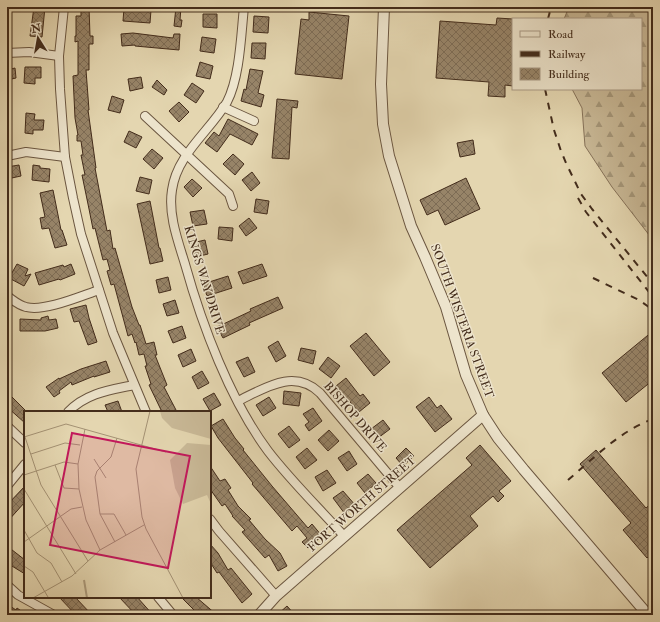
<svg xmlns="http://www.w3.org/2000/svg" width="660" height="622" font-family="'IM FELL Double Pica',serif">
<defs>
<pattern id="forest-firs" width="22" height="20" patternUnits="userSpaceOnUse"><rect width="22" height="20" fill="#c9b997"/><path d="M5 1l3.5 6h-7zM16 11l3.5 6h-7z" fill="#a5977a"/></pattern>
<pattern id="building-cross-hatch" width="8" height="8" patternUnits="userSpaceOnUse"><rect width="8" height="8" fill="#978468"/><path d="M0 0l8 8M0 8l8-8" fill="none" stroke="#7d6c55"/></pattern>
</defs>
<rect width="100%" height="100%" fill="#e4d6b0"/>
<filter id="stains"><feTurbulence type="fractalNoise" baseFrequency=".005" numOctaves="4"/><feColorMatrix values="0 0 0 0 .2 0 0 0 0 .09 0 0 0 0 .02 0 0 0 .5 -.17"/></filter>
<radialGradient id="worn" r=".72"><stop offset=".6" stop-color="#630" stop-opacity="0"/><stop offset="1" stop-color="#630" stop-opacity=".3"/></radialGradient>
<!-- forest -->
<path fill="url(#forest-firs)" stroke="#867259" d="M569,7H653V240L612,187L585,146L582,108L572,89H641V19H564Z"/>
<!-- building -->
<g fill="url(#building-cross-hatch)" stroke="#432c1b">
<path d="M34,7H45L42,37L30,36Z"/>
<path d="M81,7H89L90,36H93V44H89V70H86L89,110H88L96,168H95L107,231L110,230L113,249L115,248L132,307L139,325H140L146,344L154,342L157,355H155L167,385L164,387L176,410L173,412H162L149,385L151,384L145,366H147L144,354L139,355L136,342L135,343L132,334L128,336L114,284L111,285L107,271L110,270L107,259L103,260L95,228L93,229L89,209L82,175H85L81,155H83L81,141H77V135H78L75,118L73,76L78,75V41L75,42V36H76V16H81Z"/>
<path d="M176,7H181L180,20H182L181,27L174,26Z"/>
<path d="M124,8L151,10L150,23L123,21Z"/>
<path d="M309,12L349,16L342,79L295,74L301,19L309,20Z"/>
<path d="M203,14H217V28L203,27Z"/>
<path d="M254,16L269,17L268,33L253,32Z"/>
<path d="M497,18L513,19V86L505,85V97L488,96L489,82L436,78L440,21L496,25Z"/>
<path d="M133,33L173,38L174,34H180L179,50L135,46V45L122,46L121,34Z"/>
<path d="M202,37L216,39L214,53L200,51Z"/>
<path d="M252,43H266L265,59L251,58Z"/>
<path d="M200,62L213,66L210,79L196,76Z"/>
<path d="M25,67H41V78H35V84L24,83Z"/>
<path d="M15,68L16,78L7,80V70Z"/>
<path d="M250,69L263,71L258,93L264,95L261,107L241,101L244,89L246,90Z"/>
<path d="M141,77L143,88L130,91L128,79Z"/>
<path d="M157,80L167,90L164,95L152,87Z"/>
<path d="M192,83L204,91L196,103L184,95Z"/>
<path d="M112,96L124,100L120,113L108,110Z"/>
<path d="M277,99L298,101L297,108L292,107L289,159L272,158Z"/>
<path d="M179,102L189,112L179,122L169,111Z"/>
<path d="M26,113L35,114L34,120H44L43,130H33V134L25,133Z"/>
<path d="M228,119L258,134L252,145L230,134L217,152L205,143L214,132L219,136Z"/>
<path d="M129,131L142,137L136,148L124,142Z"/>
<path d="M473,140L475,154L460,157L457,143Z"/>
<path d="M152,149L163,158L154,169L143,159Z"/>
<path d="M233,154L244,164L235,175L223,164Z"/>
<path d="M19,165L21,176L7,179V167Z"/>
<path d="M33,165L40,166V168L50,169L49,182L32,180Z"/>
<path d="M252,172L260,183L251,191L242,180Z"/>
<path d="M140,177L152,180L149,194L136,191Z"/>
<path d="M466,178L480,209L445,225L438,210L427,215L420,200Z"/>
<path d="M192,179L202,188L193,197L184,187Z"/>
<path d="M53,190L61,230H62L67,245L55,248L49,228L42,229L40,218L45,217L40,193Z"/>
<path d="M256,199L269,201L267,214L254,212Z"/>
<path d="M150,201L159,248H160L163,261L150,264L137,204Z"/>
<path d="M204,210L207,224L193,226L190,212Z"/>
<path d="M249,218L257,228L246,236L239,226Z"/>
<path d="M219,227L233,228L232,241L218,239Z"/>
<path d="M205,240L208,254L196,257L192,243Z"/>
<path d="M17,264L28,269L25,276L31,274L24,286L9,278Z"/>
<path d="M71,264L75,274L60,280L59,279L39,285L35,273L63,265L64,267Z"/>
<path d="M262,264L267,276L243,284L238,272Z"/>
<path d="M228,276L232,288L207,296L203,284Z"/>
<path d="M168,277L171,290L159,293L156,280Z"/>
<path d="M278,297L283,308L249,323L250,325L223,338L217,327L251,311L250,309Z"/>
<path d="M175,300L179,313L167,316L163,304Z"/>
<path d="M86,305L89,318L97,342L88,345L79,321L74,322L70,309Z"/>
<path d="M48,316L49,320L56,319L58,328L45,331H20V319L41,320V318Z"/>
<path d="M182,326L186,338L173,343L168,331Z"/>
<path d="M653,331V380L626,402L602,373Z"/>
<path d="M366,333L390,362L374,376L350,346Z"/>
<path d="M278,341L286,356L276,362L268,347Z"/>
<path d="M301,348L316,351L313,364L298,360Z"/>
<path d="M191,349L196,361L183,367L178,355Z"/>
<path d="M248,357L255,372L244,377L236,362Z"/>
<path d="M328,357L340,366L331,378L319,369Z"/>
<path d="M106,361L110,372L94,377V376L72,385L71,382L59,391L60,393L54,397L46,387L59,378V379L81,369Z"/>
<path d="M202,371L209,383L198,389L192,377Z"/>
<path d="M346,378L360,396L363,394L370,403L359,412L336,386Z"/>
<path d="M284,391L301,393L299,406L283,404Z"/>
<path d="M7,392L25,410V423L7,407Z"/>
<path d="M214,393L221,405L210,411L203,399Z"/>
<path d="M269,397L276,408L263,416L256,405Z"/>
<path d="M429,397L437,408L441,405L452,419L435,432L416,407Z"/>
<path d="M118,401L122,412H108L105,405Z"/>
<path d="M313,408L322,421L309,431L305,425L309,422L303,414Z"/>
<path d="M223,419L235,438L244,449L243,450L272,486L308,528L312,524L322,536L308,548L302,542L307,538L297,526L292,531L252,484L253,483L218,438L211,426Z"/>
<path d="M383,420L390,429L378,438L371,429Z"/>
<path d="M289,426L300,440L289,448L278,434Z"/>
<path d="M329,430L339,441L328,451L318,440Z"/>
<path d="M480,445L511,481L499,491L504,496L498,502L493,496L470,516L478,526L430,568L397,530L472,465L466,458Z"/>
<path d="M307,448L317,460L305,469L296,457Z"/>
<path d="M406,448L414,456L403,466L396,458Z"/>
<path d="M596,450L646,508L653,502V552L647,558L623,530L631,523L580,464Z"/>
<path d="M349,451L357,464L347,471L338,458Z"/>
<path d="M210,466L220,481L225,479L231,488L228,490L238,506L251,519L249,520L265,539L280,553L287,566L278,571L269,555L265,558L242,532L245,530L232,516H233L225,504L222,506L210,489Z"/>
<path d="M327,470L336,483L323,491L315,477Z"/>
<path d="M368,474L376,483L365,493L357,483Z"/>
<path d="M25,486V502L7,522V505Z"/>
<path d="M343,491L356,506L345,514L333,498Z"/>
<path d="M210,544L218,553L228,570L231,568L252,594L242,603L219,572L217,573L210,562Z"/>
<path d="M7,546L25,560V574L7,563Z"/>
<path d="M59,597H75L92,615H76Z"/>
<path d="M119,597H137L153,615H136Z"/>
<path d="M181,597H196L217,615H199Z"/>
<path d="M7,604L16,610L17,608L27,615H7Z"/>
<path d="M287,606L295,615H277Z"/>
</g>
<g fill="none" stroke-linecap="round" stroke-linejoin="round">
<defs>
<g id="minor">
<path d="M64,7L59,56L60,89L65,157L73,198L81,234L113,333L146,412"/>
<path d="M244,7C241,35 240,77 227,102C210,131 177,154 172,190C168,215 178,241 185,264C202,325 230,400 268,451C291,481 319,508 344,536"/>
<path d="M7,53L29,52L59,56"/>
<path d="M223,107L254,121"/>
<path d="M145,116L229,194L233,206"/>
<path d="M7,156L26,152L65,157"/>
<path d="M7,296C13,300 18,305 26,307C44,312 81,296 99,290"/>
<path d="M238,401C265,388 294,368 320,393L400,488"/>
<path d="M68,412C86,393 110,390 134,385"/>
<path d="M7,426L25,443"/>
<path d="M7,486L25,464"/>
<path d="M210,519L219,531L276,596"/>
<path d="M7,585L18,595L54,615"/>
<path d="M158,597L173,615"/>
</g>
<g id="tertiary">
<path d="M384,7L381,84L383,124L389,156L411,226L425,257L446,307L466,375L472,389L483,415L498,438L524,470L648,615"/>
<path d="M259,615L276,596L483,415"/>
</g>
</defs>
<!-- minor casing -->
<use href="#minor" stroke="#6b5640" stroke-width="10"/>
<!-- tertiary casing -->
<use href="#tertiary" stroke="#6b5640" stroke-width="12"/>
<!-- minor -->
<use href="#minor" stroke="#ede4cc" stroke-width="8"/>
<!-- tertiary -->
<use href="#tertiary" stroke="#ede4cc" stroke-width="10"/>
<!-- rail -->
<g stroke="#432c1b" stroke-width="2" stroke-dasharray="7 7" stroke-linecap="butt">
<path d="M548,19L551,7"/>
<path d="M545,89L554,130L561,151L566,163L581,194L592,209L653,284"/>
<path d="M578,198L586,212L653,297"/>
<path d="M593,278L639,300L653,310"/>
<path d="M568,480C595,457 620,431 653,419"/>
</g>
</g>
<g text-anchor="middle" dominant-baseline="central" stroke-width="3" stroke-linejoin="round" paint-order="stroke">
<!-- street labels -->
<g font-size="12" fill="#432c1b" stroke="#ede4cc">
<text transform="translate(204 280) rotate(73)">KINGS WAY DRIVE</text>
<text transform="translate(462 321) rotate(70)">SOUTH WISTERIA STREET</text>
<text transform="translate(355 417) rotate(49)">BISHOP DRIVE</text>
<text transform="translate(362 504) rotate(-41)">FORT WORTH STREET</text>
</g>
</g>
<!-- overview -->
<g transform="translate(24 411)">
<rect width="187" height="187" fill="#e4d6b0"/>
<path d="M136,0H187V28L148,17L138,7ZM163,32L187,34V93L183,84L159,93L151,77L146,49Z" fill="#c9b997"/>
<path fill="none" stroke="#ad9c7d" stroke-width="2" d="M60,169L63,187"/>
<path fill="none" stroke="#a49274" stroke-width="1" d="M126,0L112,58L118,106L122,118L159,187M61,18L54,53L55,78L62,109L76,139M0,26L42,13L142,41M1,26L17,74L64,150M7,43L41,32L56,34M70,48L82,67M31,54L40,77L55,78M0,64L40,51L54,53M0,78L52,163M76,103H90L102,124M0,119L13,142L27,152L38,171M0,131L47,98L58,96M91,131L76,103L71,66L73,60L87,46L93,27M0,155L9,161L24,186M9,187L48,165L76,139L120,114"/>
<path fill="#c2185b" fill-opacity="0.15" stroke="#c2185b" stroke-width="2" d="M48,22L166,45L144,157L26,134Z"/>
<rect width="187" height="187" fill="none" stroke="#432c1b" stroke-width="2"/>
</g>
<!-- margin -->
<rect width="660" height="622" fill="none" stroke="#e4d6b0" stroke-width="24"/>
<rect x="8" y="8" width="644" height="606" fill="none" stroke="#432c1b" stroke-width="2"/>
<rect x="12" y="12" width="636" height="598" fill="none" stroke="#432c1b"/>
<!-- legend -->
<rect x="512" y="18" width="130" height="72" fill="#ede4cc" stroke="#a99a85"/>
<rect x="520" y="31" width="20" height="6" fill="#ede4cc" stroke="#a99a85"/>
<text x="548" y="38" font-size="12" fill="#432c1b">Road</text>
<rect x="520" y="51" width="20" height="6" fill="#432c1b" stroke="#a99a85"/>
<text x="548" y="58" font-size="12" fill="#432c1b">Railway</text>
<rect x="520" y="68" width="20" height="12" fill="url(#building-cross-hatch)" stroke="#a99a85"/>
<text x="548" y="78" font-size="12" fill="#432c1b">Building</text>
<!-- north arrow -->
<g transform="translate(38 38) rotate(349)" stroke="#ede4cc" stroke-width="3" paint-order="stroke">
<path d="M0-3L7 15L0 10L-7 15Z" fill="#432c1b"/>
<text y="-6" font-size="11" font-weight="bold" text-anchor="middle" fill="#432c1b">N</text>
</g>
<rect width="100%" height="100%" filter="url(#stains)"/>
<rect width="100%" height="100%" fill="url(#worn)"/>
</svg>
